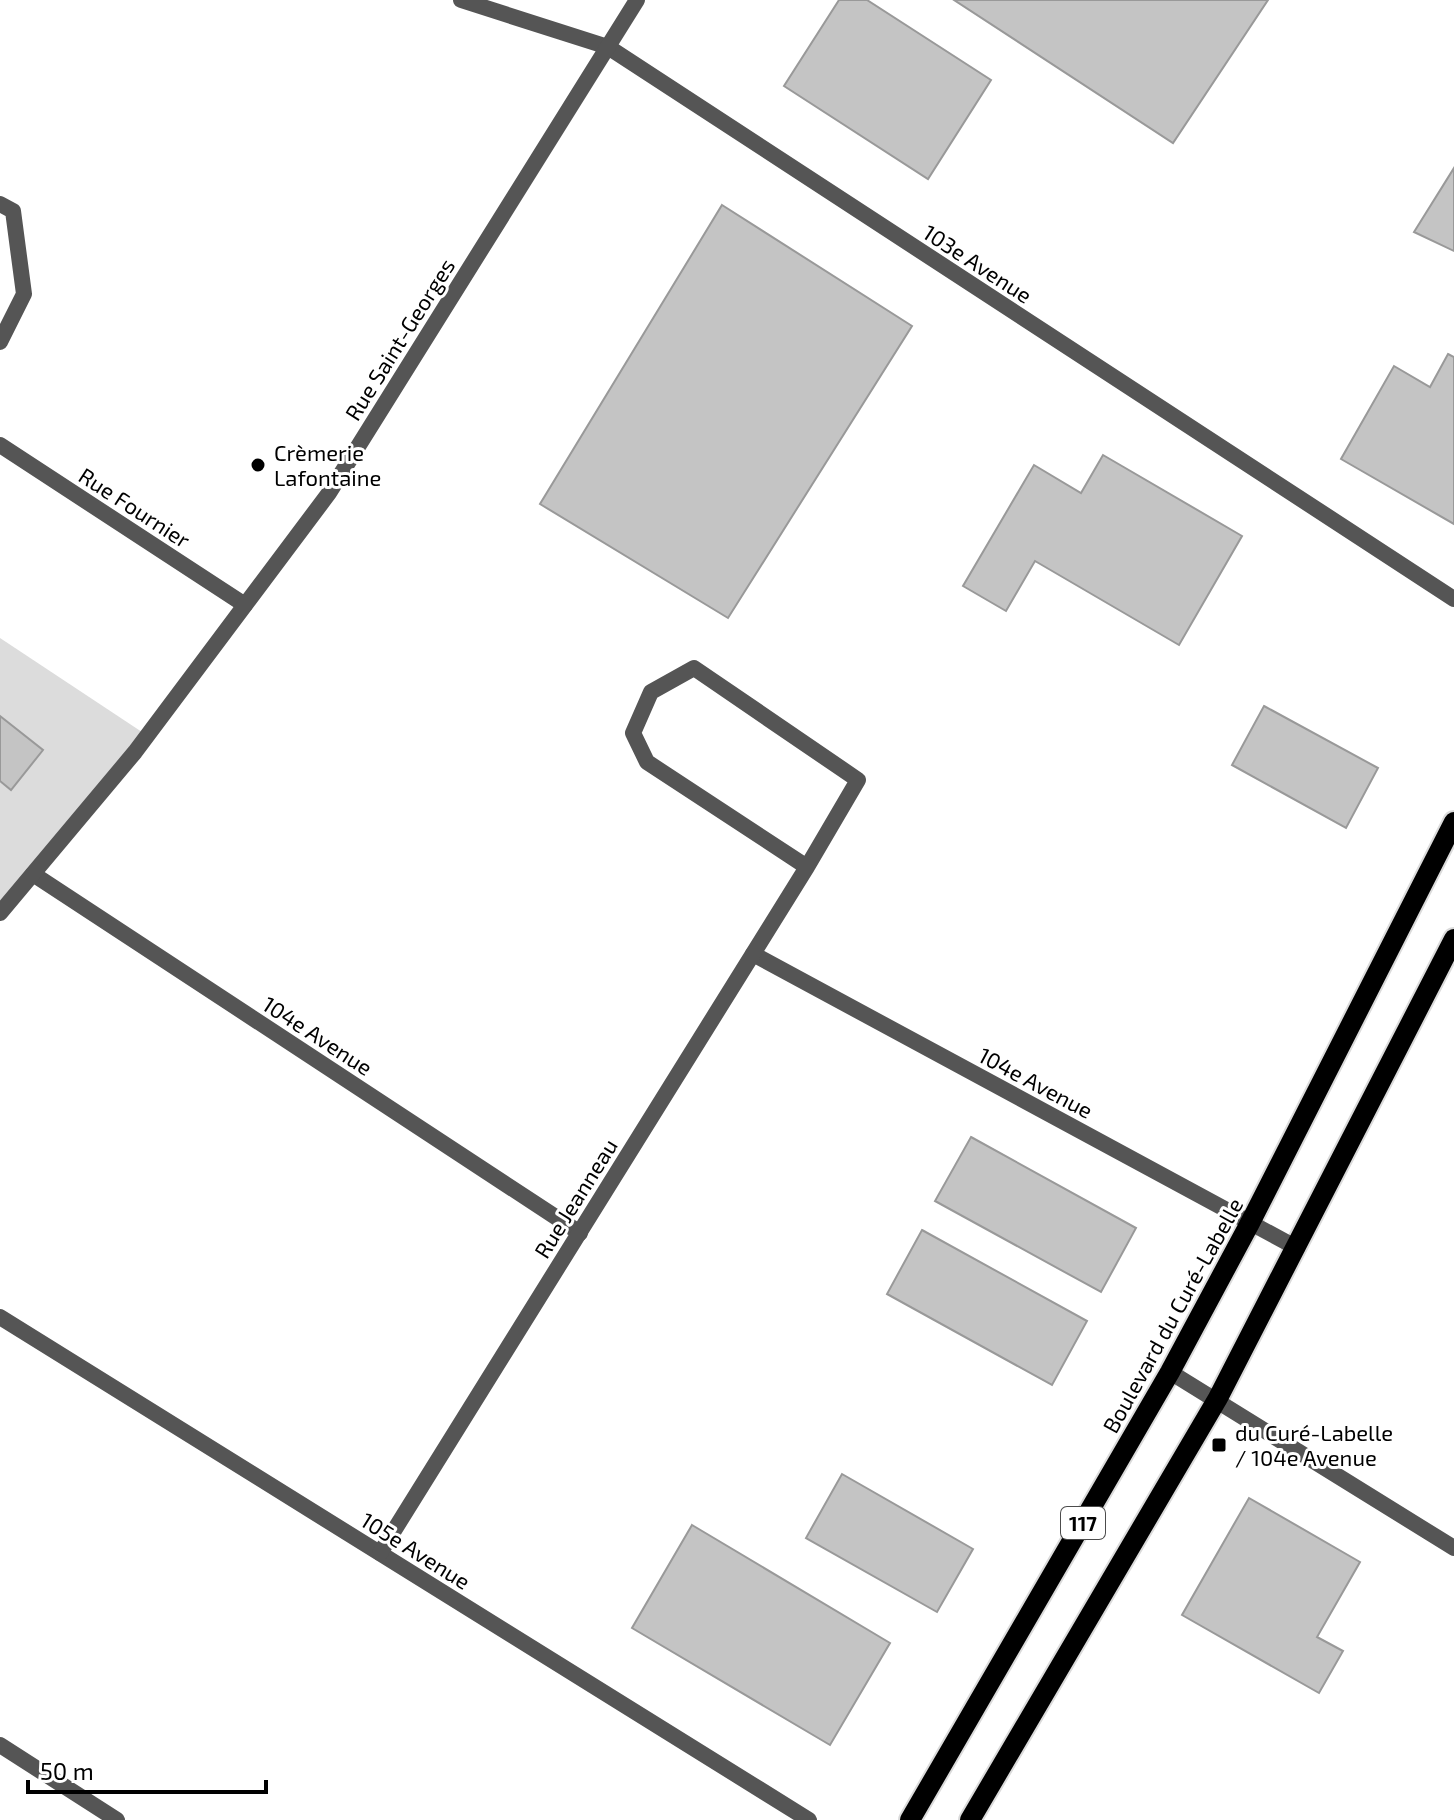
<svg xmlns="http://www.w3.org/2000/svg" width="1454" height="1820" font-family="'Exo 2',sans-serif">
<rect width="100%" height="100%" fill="#fff"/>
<!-- green -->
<path fill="#dcdcdc" d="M0,638L148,736L0,913Z"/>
<!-- building -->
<g fill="#c4c4c4" stroke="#999" stroke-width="2">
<path d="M839,0H867L991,80L928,179L784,86Z"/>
<path d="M954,0H1268L1173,143Z"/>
<path d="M1454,168V251L1414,232Z"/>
<path d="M722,205L912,326L728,618L540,504Z"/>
<path d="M1448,354L1454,357V524L1341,459L1394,366L1430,387Z"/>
<path d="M1103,455L1242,536L1179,645L1035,561L1006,611L963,586L1034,465L1081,493Z"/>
<path d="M1264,706L1378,768L1346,828L1232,765Z"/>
<path d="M0,716L43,750L11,790L0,781Z"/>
<path d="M971,1137L1136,1228L1101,1292L935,1201Z"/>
<path d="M922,1230L1087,1321L1052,1385L887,1294Z"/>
<path d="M842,1474L973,1549L937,1612L806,1538Z"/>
<path d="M1249,1498L1360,1562L1317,1637L1343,1651L1319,1693L1182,1615Z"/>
<path d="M692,1525L890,1643L830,1745L632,1628Z"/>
</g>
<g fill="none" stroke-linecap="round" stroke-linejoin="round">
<defs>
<g id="primary">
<path d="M910,1820L1170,1372L1250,1223L1454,822"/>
<path d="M970,1820L1218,1398L1454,939"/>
</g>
</defs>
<!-- primary casing -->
<use href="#primary" stroke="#dbdbdb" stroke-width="24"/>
<!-- minor -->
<g stroke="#555" stroke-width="16">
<path d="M461,0L608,47L1454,599"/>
<path d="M0,204L13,211L24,294L0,342"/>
<path d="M0,445L245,605"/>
<path d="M33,874L580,1233"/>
<path d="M753,954L1297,1248"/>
<path d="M0,1317L809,1820"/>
<path d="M1170,1372L1454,1548"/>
<path d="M380,1553L807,867L858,780L694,668L651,692L633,733L647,762L807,867"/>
<path d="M0,1745L117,1820"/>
</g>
<!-- tertiary -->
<path stroke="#555" stroke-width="16" d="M0,913L135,752L329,493L637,0"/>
<!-- primary -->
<use href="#primary" stroke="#000" stroke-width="20"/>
</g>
<!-- markers -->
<g fill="#000" stroke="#fff" stroke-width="3">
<circle cx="258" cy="465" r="8"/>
<rect x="1211" y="1437" width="16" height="16" rx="4"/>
</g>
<g text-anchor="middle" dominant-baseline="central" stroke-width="6" stroke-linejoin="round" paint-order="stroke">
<!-- shield labels -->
<rect fill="#fff" stroke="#4c4c4c" stroke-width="2" x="1061" y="1507" width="44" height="32" rx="6"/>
<g font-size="20" font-weight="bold" fill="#000">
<text x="1083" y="1523">117</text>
</g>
<!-- street labels -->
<g font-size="22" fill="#000" stroke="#fff">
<text transform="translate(978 263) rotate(33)">103e Avenue</text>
<text transform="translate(399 339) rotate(-58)">Rue Saint-Georges</text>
<text transform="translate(135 507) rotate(33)">Rue Fournier</text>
<text transform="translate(318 1035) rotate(33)">104e Avenue</text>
<text transform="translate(1036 1082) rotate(28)">104e Avenue</text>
<text transform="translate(575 1198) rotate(-58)">Rue Jeanneau</text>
<text transform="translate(1172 1315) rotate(-61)">Boulevard du Curé-Labelle</text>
<text transform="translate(416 1550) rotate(32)">105e Avenue</text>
</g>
<!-- poi labels -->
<g font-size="22" fill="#000" stroke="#fff" text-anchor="start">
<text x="274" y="452">Crèmerie<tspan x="274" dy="25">Lafontaine</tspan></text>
<text x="1235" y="1432">du Curé-Labelle<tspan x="1235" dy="25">/ 104e Avenue</tspan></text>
</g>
</g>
<!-- scale -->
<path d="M28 1780v12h238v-12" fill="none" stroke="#000000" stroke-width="4"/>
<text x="40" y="1780" font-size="24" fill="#000000" stroke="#ffffff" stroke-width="6" paint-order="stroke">50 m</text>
</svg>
